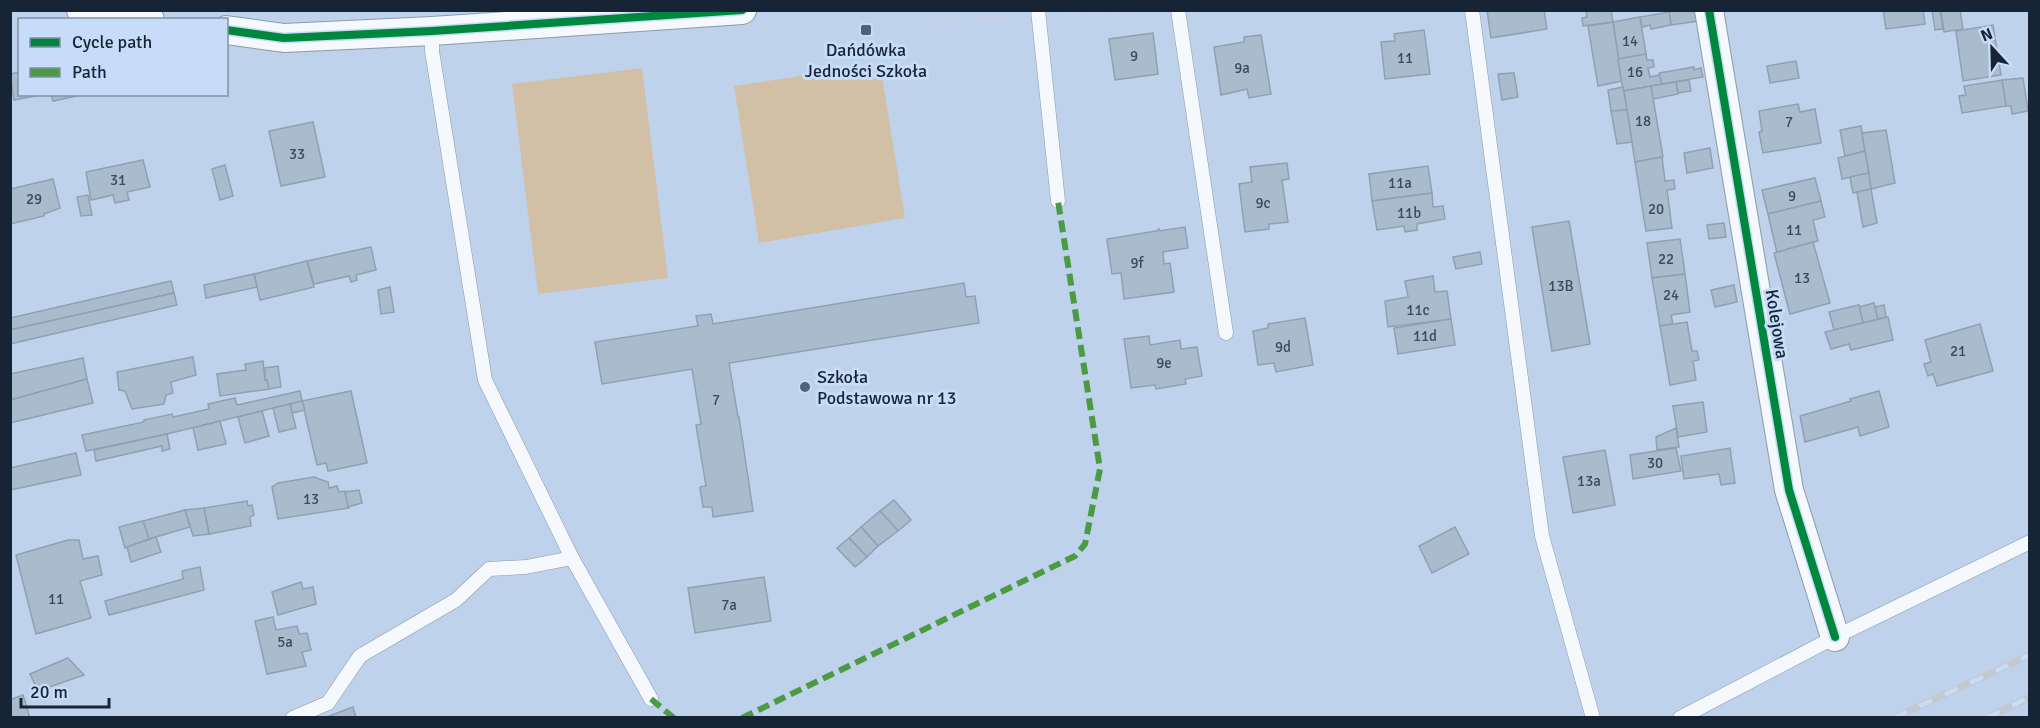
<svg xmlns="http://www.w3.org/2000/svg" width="2040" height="728" font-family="Signika,sans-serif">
<rect width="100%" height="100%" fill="#bfd2eb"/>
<!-- green -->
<g fill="#d2c0a6">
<path d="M880,64L905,218L759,243L734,86Z"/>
<path d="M642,68L668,278L538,294L512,84Z"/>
</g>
<!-- building -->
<g fill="#a9bcce" stroke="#8ea0b1" stroke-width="1.5">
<path d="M1487,10H1544L1547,29L1491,38Z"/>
<path d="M1586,10H1611L1613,22L1583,26L1582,18L1587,17Z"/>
<path d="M1677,10H1698L1699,21L1671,25L1669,12Z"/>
<path d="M1883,10H1923L1925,24L1886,29Z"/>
<path d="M1932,10H1940L1943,29L1935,30Z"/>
<path d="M1941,10H1960L1963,29L1944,32Z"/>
<path d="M1669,12L1671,25L1651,29L1650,25L1642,27L1640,17Z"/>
<path d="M1640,17L1646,54L1618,59L1613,22Z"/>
<path d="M1613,22L1622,81L1598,86L1588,26Z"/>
<path d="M1993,25L2001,75L1963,81L1956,31Z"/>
<path d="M1424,30L1430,74L1385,79L1381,42L1395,41L1394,34Z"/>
<path d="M1153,33L1158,74L1115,80L1109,39Z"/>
<path d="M1261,35L1271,94L1249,98L1247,89L1221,95L1214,47L1244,42V37Z"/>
<path d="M1646,54L1647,60H1653L1654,67L1648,68L1650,77L1660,75L1662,84L1623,91L1618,59Z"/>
<path d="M1796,61L1799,78L1770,83L1767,66Z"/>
<path d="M1694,67V70L1701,68L1703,77L1662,84L1659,73Z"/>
<path d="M20,72V94H45L14,100L10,74Z"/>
<path d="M1514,73L1518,97L1502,100L1498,74Z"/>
<path d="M2023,78L2028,111L2012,114L2011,106H2006L2002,80Z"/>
<path d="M1689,80L1691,91L1678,93L1676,82Z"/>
<path d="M2002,80L2006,106L1962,113L1959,96L1966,95L1964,86Z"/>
<path d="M1676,82L1678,94L1653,99L1651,86Z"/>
<path d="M1651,86L1663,157L1635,162L1624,91Z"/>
<path d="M1623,87L1627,110L1611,111L1608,90Z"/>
<path d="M51,94H86L53,101Z"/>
<path d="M1798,104L1800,112L1815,109L1821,143L1763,153L1759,132L1762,131L1759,111Z"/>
<path d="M1627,110L1632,142L1617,144L1611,111Z"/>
<path d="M313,122L325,177L281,186L269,131Z"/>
<path d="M1861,126L1865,151L1845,156L1840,130Z"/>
<path d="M1886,130L1895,183L1871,189L1862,133Z"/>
<path d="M1710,148L1713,168L1687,173L1684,153Z"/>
<path d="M1865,151L1869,173L1842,179L1838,158Z"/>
<path d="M1662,157L1665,181L1674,180L1675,189L1667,190L1672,228L1646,231L1635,162Z"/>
<path d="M143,160L150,187L127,192L129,200L115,203L113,195L91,200L86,172Z"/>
<path d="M1287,163L1289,179L1282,180L1288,222L1269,224V229L1245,232L1239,184L1252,182L1250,167Z"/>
<path d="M225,165L233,196L220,200L212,169Z"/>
<path d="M1428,166L1432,193L1372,201L1369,174Z"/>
<path d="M1869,173L1871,189L1853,193L1850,177Z"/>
<path d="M1815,178L1821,201L1768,214L1762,190Z"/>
<path d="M53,179L60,208L44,214V216L10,224V189Z"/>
<path d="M1871,189L1877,223L1863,227L1857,192Z"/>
<path d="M1432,193L1433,207L1443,206L1445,219L1417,224V230L1405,232L1404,226L1377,230L1372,201Z"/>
<path d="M88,195L92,215L81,216L77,197Z"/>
<path d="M1821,201L1825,217L1813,220L1818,241L1777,253L1768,214Z"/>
<path d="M1569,221L1590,344L1552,351L1532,227Z"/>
<path d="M1724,223L1726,237L1709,239L1707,225Z"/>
<path d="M1185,227L1188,248L1163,252L1164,264L1170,263L1174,292L1124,299L1121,273L1112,274L1107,239L1156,231L1159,229V231Z"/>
<path d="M1680,239L1685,274L1652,278L1647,243Z"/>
<path d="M1813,242L1830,303L1790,314L1774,253Z"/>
<path d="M371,247L376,270L356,275L357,280L351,282L349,276L314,284L307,261Z"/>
<path d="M1480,252L1482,264L1456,269L1453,257Z"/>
<path d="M307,261L314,287L260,300L254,274Z"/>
<path d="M254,274L257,287L206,298L204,285Z"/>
<path d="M1685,274L1690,312L1671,315L1673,324L1660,326L1652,278Z"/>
<path d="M1433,276L1435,292L1447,291L1451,319L1388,327L1385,301L1408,297L1405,281Z"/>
<path d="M171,281L174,293L10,330V318Z"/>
<path d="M964,283L966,297L975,296L979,323L729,363L738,417H739L753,511L713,517L712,507H703L700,487L706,486L696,425L701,424L692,369L602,384L595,342L698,326L696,316L711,314L713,324Z"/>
<path d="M1734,285L1737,302L1715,307L1711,290Z"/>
<path d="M390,287L394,312L381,314L378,290Z"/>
<path d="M174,293L177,305L10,344V330Z"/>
<path d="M1874,303L1878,319L1863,323L1859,307Z"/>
<path d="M1859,305L1863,323L1834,330L1829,312Z"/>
<path d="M1884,305L1886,317L1878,319L1875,307Z"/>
<path d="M1888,317L1893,340L1851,350L1849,344L1831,349L1825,332Z"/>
<path d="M1305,318L1313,365L1276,372L1274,363L1258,365L1253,331L1268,328V324Z"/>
<path d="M1451,319L1455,345L1398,354L1394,328Z"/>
<path d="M1687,322L1692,351H1697L1699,360L1693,361L1696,380L1670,385L1660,326Z"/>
<path d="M1980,324L1993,371L1937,386L1933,374L1928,376L1924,364L1931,362L1925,340Z"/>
<path d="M1149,336L1150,345L1180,340L1181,349L1197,347L1202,376L1185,379L1186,384L1156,389L1155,385L1131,388L1124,339Z"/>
<path d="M193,357L196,375L171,382L173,393L166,395L164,404L132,409L125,391L119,390L117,372Z"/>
<path d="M83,358L87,379L10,400V374Z"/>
<path d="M263,361L265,380H267L269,389L220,396L217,374L246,370L245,364Z"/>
<path d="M278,366L281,387L269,389L267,380H265V368Z"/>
<path d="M87,379L93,403L10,423V400Z"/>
<path d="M300,391L302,401L167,434L86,451L82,435L144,422V420L172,414L173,417L209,409L208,404L235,398L237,405Z"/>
<path d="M351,391L367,463L328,471L326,463L317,465L302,401Z"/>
<path d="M1879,391L1889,427L1860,436L1858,427L1805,442L1800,416L1851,401L1850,399Z"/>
<path d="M302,401L305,410L292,413L290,404Z"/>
<path d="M1703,402L1707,432L1678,437L1673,406Z"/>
<path d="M290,404L296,428L279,432L273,408Z"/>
<path d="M262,411L269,436L245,443L238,417Z"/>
<path d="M220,421L226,444L198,450L193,428Z"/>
<path d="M1676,428L1679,447L1657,450L1656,437Z"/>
<path d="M167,434L170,449L162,451V446L96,461L94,450Z"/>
<path d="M1676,448L1681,471L1633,479L1630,455Z"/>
<path d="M1730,448L1735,483L1721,485L1719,474L1684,479L1681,456Z"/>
<path d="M1605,450L1615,505L1573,513L1563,457Z"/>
<path d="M76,453L81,475L10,490V468Z"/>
<path d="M314,477L328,482L329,488L337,486L339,492L345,491L349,508L278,519L272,487L278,483Z"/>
<path d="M359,490L362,503L348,507L345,492Z"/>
<path d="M894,500L911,520L898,531L880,511Z"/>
<path d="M247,501L248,506L252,505L254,515L250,517L251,526L209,534L204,508Z"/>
<path d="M204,508L209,534L193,536L185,510Z"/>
<path d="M185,510L190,527L149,539L143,521Z"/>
<path d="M880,511L898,531L878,546L861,527Z"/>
<path d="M143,521L149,539L125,548L119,527Z"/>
<path d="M861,527L878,546L867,557L849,538Z"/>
<path d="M1455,527L1469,554L1432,573L1419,546Z"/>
<path d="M156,537L161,552L131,562L127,547Z"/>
<path d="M849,538L867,557L855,567L837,548Z"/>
<path d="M68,540H79L83,559L98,556L102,575L80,581L91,618L36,634L16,555Z"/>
<path d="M200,567L204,590L109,615L105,601L183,579L182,571Z"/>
<path d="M764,577L771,621L695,633L688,588Z"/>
<path d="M301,582L303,589L313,587L316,604L278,615L272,592Z"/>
<path d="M273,617L276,630L297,626L299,634L307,633L311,650L302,652L306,666L267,674L255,621Z"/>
<path d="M68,658L84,675L38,691L30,674Z"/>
<path d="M23,695L30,718H10V696L12,699Z"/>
<path d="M353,707L356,718H324Z"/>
</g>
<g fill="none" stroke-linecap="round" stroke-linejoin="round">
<defs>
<g id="lane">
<path d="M1038,10L1058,201"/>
<path d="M1178,10L1226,333"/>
<path d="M1472,10L1542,536L1593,718"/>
<path d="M432,31V51L485,380L572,558L651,699"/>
<path d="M293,718L328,703L360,656L456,600L489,569L526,567L572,558"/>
<path d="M1680,718L1835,637L2030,542"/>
</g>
<g id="street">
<path d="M81,10L150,20"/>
<path d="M1709,10L1789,490L1835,637"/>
<path d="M226,30L284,38L432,31L742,10"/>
</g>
</defs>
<!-- lane casing -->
<use href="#lane" stroke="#8b9aad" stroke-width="15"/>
<!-- street casing -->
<use href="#street" stroke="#8b9aad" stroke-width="30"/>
<!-- path -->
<g stroke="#cdd2da" stroke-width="4" stroke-dasharray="1.5 4.5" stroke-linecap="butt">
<path d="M1059,15L1156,11"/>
<path d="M904,22L1018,17"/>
<path d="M10,28H20"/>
<path d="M763,30L811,28"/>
</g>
<!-- lane -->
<use href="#lane" stroke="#f5f8fc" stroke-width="14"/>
<!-- street -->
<use href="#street" stroke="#f5f8fc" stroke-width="28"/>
<defs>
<g id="rail">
<path d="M1894,718L2030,655"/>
<path d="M1987,718L2030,697"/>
<path d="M2029,718L2030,717"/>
</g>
</defs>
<!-- rail casing -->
<use href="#rail" stroke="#c3c9d0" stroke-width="7"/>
<!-- rail -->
<use href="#rail" stroke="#c7dcf8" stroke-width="4.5" stroke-dasharray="14" stroke-linecap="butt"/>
<!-- quiet -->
<g stroke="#4b9b43" stroke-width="6" stroke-dasharray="12 6" stroke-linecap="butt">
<path d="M651,699L674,718"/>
<path d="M742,718L1075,556L1085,544L1100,469L1058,201"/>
</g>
<defs>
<g id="cycleway">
<path d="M1709,10L1789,490L1835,637"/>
<path d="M226,30L284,38L432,31L742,10"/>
</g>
</defs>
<!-- cycleway casing -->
<use href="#cycleway" stroke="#c7dcf8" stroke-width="11"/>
<!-- cycleway -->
<use href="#cycleway" stroke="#00873e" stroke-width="8"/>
</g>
<!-- markers -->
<g fill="#526175" stroke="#c7dcf8" stroke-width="2">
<rect x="860" y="24" width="12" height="12" rx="3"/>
<circle cx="805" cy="387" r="6"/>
</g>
<g text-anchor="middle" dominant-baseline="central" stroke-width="6" stroke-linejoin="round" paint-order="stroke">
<!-- number labels -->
<g font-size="15" fill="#3c4b5c">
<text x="1630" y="41">14</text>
<text x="1134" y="56">9</text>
<text x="1405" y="58">11</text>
<text x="1242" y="68">9a</text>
<text x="1635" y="72">16</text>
<text x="1643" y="121">18</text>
<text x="1789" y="122">7</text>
<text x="297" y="154">33</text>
<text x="118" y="180">31</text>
<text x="1400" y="183">11a</text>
<text x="1792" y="196">9</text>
<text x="34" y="199">29</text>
<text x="1263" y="203">9c</text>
<text x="1656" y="209">20</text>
<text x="1409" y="213">11b</text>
<text x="1794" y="230">11</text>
<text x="1666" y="259">22</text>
<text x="1137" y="263">9f</text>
<text x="1802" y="278">13</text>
<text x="1561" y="286">13B</text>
<text x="1671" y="295">24</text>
<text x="1418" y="310">11c</text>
<text x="1425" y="336">11d</text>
<text x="1283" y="347">9d</text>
<text x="1958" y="351">21</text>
<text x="1164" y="363">9e</text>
<text x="716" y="400">7</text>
<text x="1655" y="463">30</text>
<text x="1589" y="481">13a</text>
<text x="311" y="499">13</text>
<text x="56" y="599">11</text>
<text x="729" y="605">7a</text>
<text x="285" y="642">5a</text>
</g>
<!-- poi labels -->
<g font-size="18" fill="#172435" stroke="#c7dcf8">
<text x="866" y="50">Dańdówka<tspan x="866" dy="21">Jedności Szkoła</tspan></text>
<text x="817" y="377" text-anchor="start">Szkoła<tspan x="817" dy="21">Podstawowa nr 13</tspan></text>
</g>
<!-- street labels -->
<g font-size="18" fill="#172435" stroke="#c7dcf8">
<text transform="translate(1777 324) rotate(81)">Kolejowa</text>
</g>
</g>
<!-- border -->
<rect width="2040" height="728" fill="none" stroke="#172435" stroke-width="24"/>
<!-- legend -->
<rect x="18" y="18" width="210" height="78" fill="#c7dcf8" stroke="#8192aa" stroke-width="1.5"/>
<rect x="30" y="38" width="30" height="9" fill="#00873e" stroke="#8192aa" stroke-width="1.5"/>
<text x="72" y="48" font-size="18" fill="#172435">Cycle path</text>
<rect x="30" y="68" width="30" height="9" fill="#4b9b43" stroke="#8192aa" stroke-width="1.5"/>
<text x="72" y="78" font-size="18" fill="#172435">Path</text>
<!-- north arrow -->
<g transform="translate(1992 48) rotate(338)" stroke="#c7dcf8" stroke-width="4.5" paint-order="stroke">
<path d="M0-4.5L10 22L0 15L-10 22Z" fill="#172435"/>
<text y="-9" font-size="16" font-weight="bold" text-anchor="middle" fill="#172435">N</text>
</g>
<!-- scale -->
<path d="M21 698v9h88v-9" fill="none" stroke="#172435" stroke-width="3"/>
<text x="30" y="698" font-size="18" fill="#172435" stroke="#c7dcf8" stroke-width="4.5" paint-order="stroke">20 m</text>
</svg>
